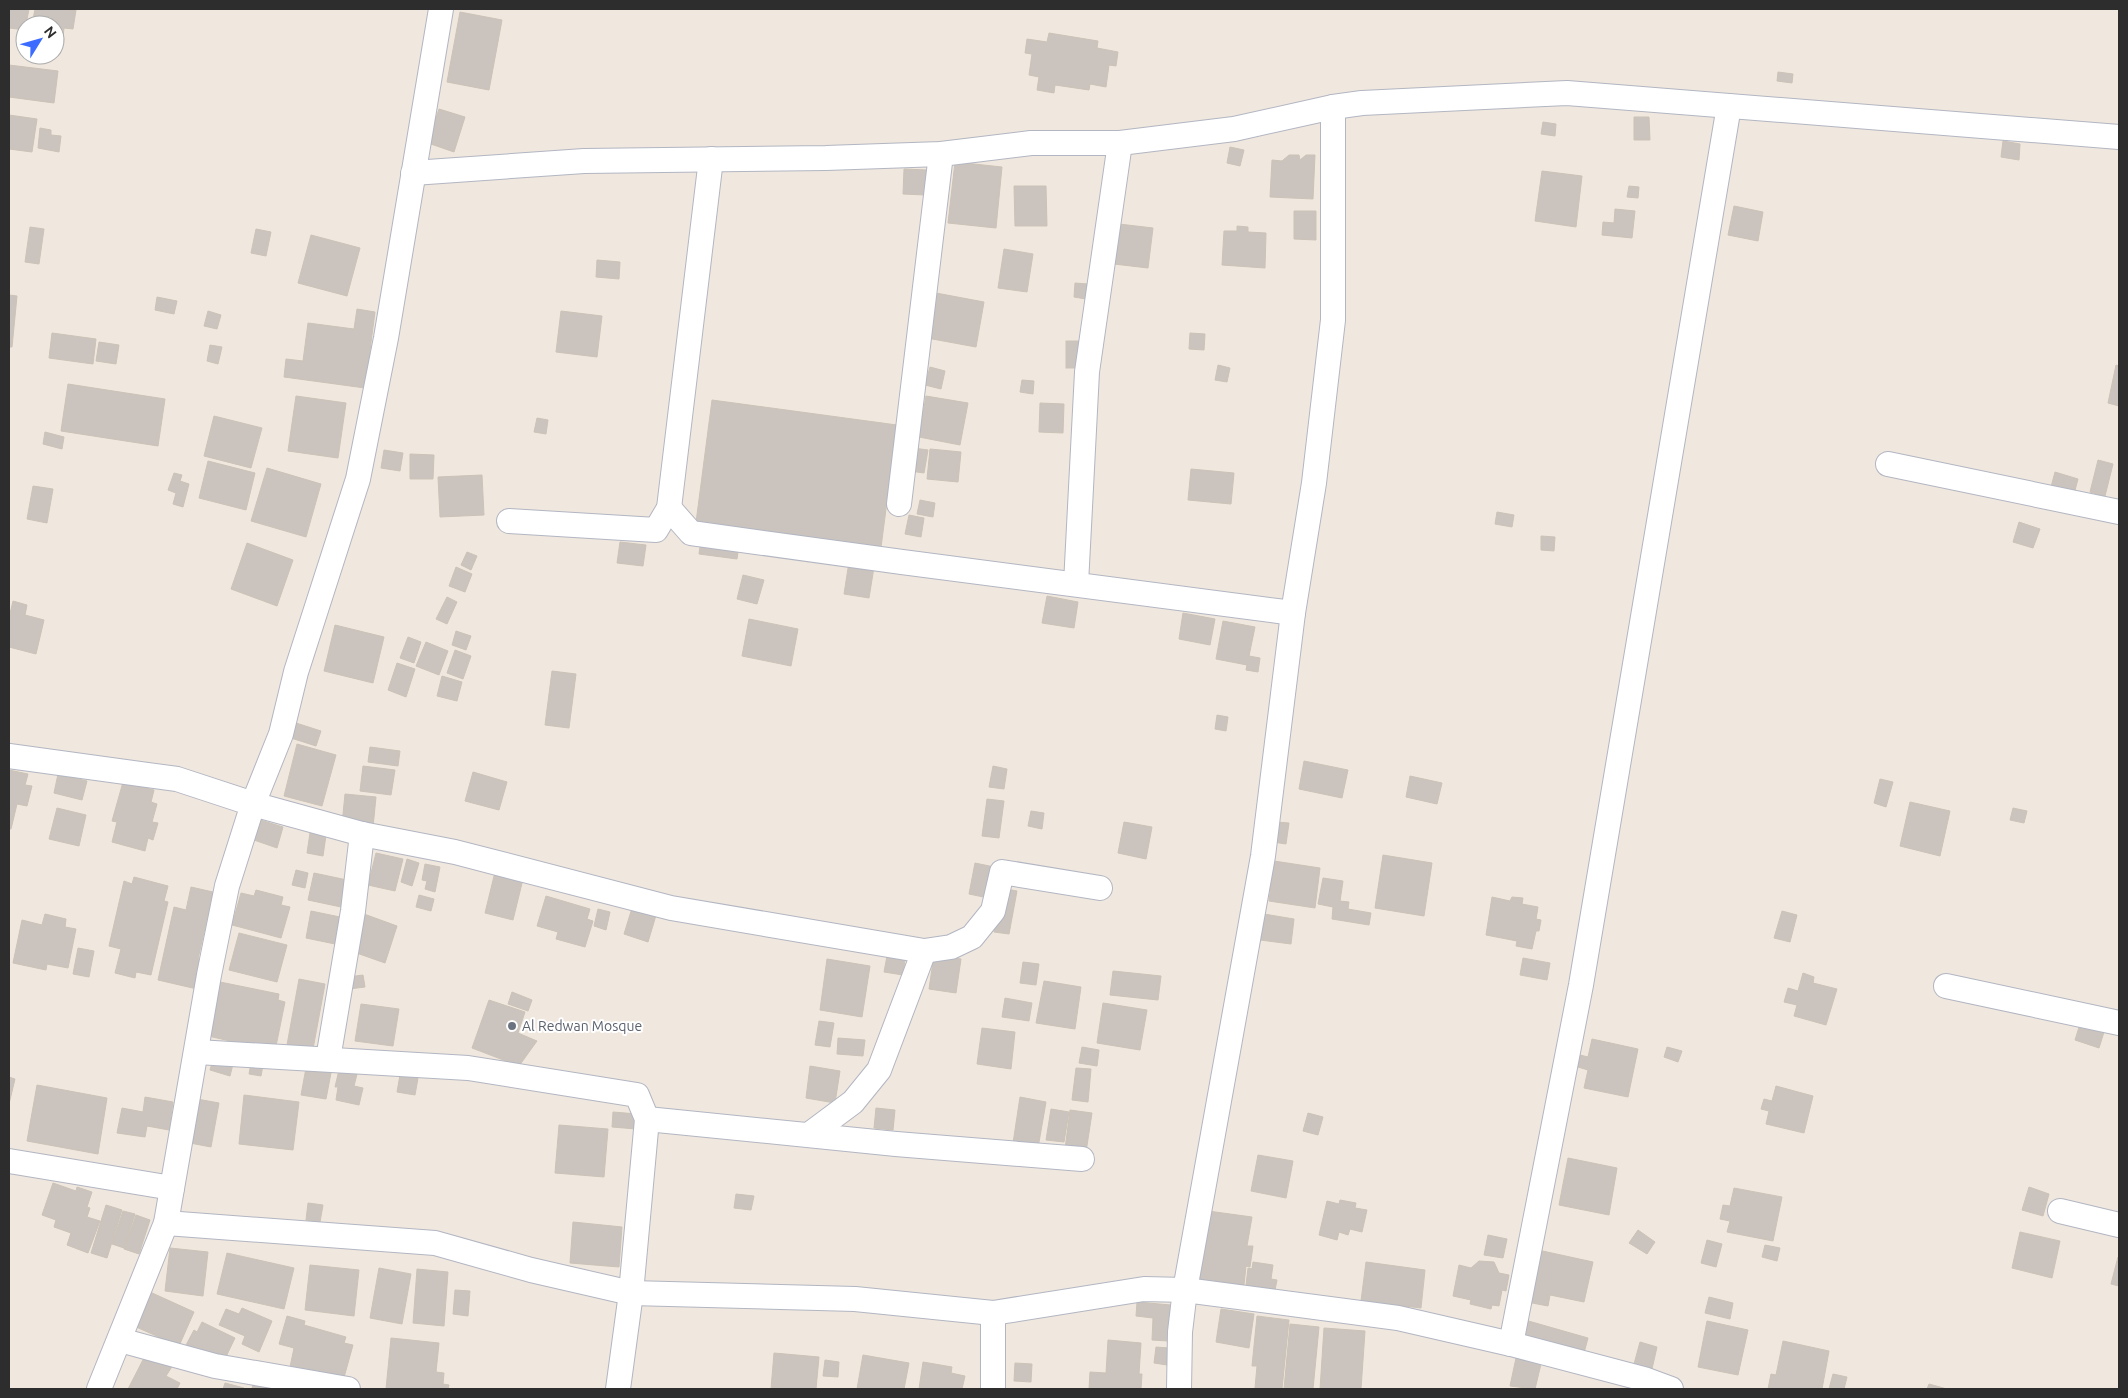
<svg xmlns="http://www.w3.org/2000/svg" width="2128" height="1398" font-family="Ubuntu,sans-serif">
<rect width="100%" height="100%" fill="#f0e7de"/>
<!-- building -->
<g fill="#cbc4be" stroke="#ccc3b7">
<path d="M9,9H29L25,30L9,28Z"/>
<path d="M35,9L76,10L73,29L64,28L63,37L55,36V25H32Z"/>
<path d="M460,12L502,20L489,90L447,82Z"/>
<path d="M1049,33L1098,41L1097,48L1118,52L1116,66L1109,65L1106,87L1090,84L1089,90L1055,85L1054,93L1037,90L1039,77L1029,75L1032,54L1025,53L1027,39L1047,42Z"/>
<path d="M9,65L58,71L54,103L9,97Z"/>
<path d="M1778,72L1793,74L1792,83L1777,81Z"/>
<path d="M439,109L465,117L454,152L428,143Z"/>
<path d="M9,115L37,119L32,152L9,149Z"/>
<path d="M1634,117H1649L1650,140H1634Z"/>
<path d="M1543,122L1556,124L1555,136L1541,134Z"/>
<path d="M40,128L51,130V135L61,136L59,152L38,148Z"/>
<path d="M2003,141L2020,144L2019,160L2001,157Z"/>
<path d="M1230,147L1244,150L1240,166L1227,163Z"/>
<path d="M1289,155H1299L1300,160L1306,155H1315L1313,199L1270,197L1272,160L1282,161Z"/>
<path d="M955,162L1002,167L996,228L948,223Z"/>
<path d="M904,169L927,170L925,195L903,194Z"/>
<path d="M1542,171L1582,176L1576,227L1535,221Z"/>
<path d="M1014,186H1046L1047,226H1015Z"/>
<path d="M1629,186L1639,187L1638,198L1627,197Z"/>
<path d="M1734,206L1763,212L1758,241L1728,235Z"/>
<path d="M1615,209L1635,211L1632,238L1602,235L1603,222L1614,223Z"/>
<path d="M1294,211H1316V240L1294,239Z"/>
<path d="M1119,224L1153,228L1148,268L1114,264Z"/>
<path d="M1237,226L1248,227V232L1266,233L1265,268L1222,265L1224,231H1237Z"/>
<path d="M30,227L44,229L39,264L25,262Z"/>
<path d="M256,229L271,232L266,256L251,253Z"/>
<path d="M311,235L360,248L347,296L298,283Z"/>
<path d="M1004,249L1033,254L1027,292L998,288Z"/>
<path d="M597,260L620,262L619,279L596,277Z"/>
<path d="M1075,283L1088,284L1086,299L1074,297Z"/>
<path d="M936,293L984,302L976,347L927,338Z"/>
<path d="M9,295L17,296L12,347H9Z"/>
<path d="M157,297L177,301L174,314L155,310Z"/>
<path d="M357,309L375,312L365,388L284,377L286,359L303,361L308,323L354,329Z"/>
<path d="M208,311L221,315L217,329L204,326Z"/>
<path d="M561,311L602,316L597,357L556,352Z"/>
<path d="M52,333L96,339L93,364L49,358Z"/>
<path d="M1190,333L1205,334L1204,350L1189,349Z"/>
<rect x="1066" y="341" width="14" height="27"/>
<path d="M99,342L119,345L116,364L96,361Z"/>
<path d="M210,345L222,347L218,364L207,361Z"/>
<path d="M1218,365L1230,368L1227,382L1215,380Z"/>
<path d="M2116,365L2119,366V406L2108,403Z"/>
<path d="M930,367L945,371L941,389L925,385Z"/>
<path d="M1022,380L1034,381L1033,394L1020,392Z"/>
<path d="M68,384L165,399L158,446L61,431Z"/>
<path d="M296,396L346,403L338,458L288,451Z"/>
<path d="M926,396L968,403L960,445L919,437Z"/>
<path d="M712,400L897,425L880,555L695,530Z"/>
<path d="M1040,403L1064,404L1063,433L1039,432Z"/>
<path d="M214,416L262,428L251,468L204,456Z"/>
<path d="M537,418L548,420L546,434L534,432Z"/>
<path d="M45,432L64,437L62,449L43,444Z"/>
<path d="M913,448L928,450L924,473L910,471Z"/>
<path d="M930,449L961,452L958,482L927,479Z"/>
<path d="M384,450L403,453L400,471L381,468Z"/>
<path d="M410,454L434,455L433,479H410Z"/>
<path d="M2098,460L2113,464L2105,496L2090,492Z"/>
<path d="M208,461L255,473L246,510L199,498Z"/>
<path d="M267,468L321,484L306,537L251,521Z"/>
<path d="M1191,469L1234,473L1231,504L1188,500Z"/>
<path d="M2055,472L2078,479L2074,494L2051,487Z"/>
<path d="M174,473L182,475L180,481L189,484L183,507L173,504L176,493L168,490Z"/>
<path d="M482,475L484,515L440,517L438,477Z"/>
<path d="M33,486L53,489L47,523L27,519Z"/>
<path d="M920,500L935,503L933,517L917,514Z"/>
<path d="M1497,512L1514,515L1512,527L1495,524Z"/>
<path d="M909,515L924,518L921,537L905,534Z"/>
<path d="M2019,522L2040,529L2033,548L2013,542Z"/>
<path d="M1541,536L1555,537L1554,551L1541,550Z"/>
<path d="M701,540L739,545L737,559L699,554Z"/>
<path d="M620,542L646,545L643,566L617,563Z"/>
<path d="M247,543L293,560L277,606L231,589Z"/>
<path d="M467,552L477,556L471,570L461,565Z"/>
<path d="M849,562L874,567L869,598L844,594Z"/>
<path d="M456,567L472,574L465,592L449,586Z"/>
<path d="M743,575L764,580L757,604L737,599Z"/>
<path d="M1047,596L1078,602L1074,628L1042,623Z"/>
<path d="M447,597L457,602L447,624L436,619Z"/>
<path d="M13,601L27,605L25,615L44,620L36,654L9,647V618Z"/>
<path d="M1183,613L1215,619L1210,645L1179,639Z"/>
<path d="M749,619L798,629L791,666L742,656Z"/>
<path d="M1223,621L1255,627L1249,656L1260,658L1258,672L1246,670L1247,665L1216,659Z"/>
<path d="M335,625L384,637L373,683L324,671Z"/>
<path d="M456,631L471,636L466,650L452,645Z"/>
<path d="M408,637L421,642L414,663L400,658Z"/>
<path d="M426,642L448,651L439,675L416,666Z"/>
<path d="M455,650L471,656L463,679L447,673Z"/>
<path d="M397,663L415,669L406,697L388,690Z"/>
<path d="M552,671L576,674L569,728L545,725Z"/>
<path d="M442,676L462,682L457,701L437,696Z"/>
<path d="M1217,715L1228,717L1226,731L1215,729Z"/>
<path d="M296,723L321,731L316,746L291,738Z"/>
<path d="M297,744L336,755L322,806L284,796Z"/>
<path d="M370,747L400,751L398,766L368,762Z"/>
<path d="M1304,761L1348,770L1342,798L1299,789Z"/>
<path d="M363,766L395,770L391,795L360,791Z"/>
<path d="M993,766L1007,769L1004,789L989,787Z"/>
<path d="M9,770L28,774L25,785L32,786L27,806L17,804L11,829H9Z"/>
<path d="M473,772L507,782L499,810L465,801Z"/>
<path d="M58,774L87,781L82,800L54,793Z"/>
<path d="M1410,776L1442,783L1437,804L1406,797Z"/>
<path d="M1880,779L1893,782L1886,807L1874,803Z"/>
<path d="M123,782L154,790L151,802L157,804L152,822L158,823L153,840L148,838L145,851L112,842L117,822L112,821Z"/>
<path d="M345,794L376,797L373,827L342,824Z"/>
<path d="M987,799L1004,801L999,838L982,836Z"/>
<path d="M1910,802L1950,811L1940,856L1900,846Z"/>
<path d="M57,808L86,815L79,846L49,839Z"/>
<path d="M2013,808L2027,811L2024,823L2010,820Z"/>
<path d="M1031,811L1044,813L1042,829L1028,826Z"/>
<path d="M257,819L283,827L277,848L251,839Z"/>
<path d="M1124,822L1152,827L1146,859L1118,853Z"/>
<path d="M1276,822L1289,823L1286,844L1273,842Z"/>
<path d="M310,833L326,835L323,856L307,853Z"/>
<path d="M376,853L403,859L395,891L368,885Z"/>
<path d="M1383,855L1432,863L1424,916L1375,908Z"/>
<path d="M407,859L419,863L412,886L401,882Z"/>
<path d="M1274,861L1320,868L1315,908L1269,901Z"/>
<path d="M975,863L999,868L993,899L969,894Z"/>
<path d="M425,864L440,867L435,892L425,889L427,881L422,880Z"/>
<path d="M296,870L308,873L305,888L292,885Z"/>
<path d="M495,872L523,879L513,920L485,913Z"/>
<path d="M314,873L347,880L341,907L308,900Z"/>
<path d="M134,877L168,886L164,901L168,902L151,975L136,972L135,978L115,973L121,949L109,946L124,881L132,884Z"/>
<path d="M1323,878L1343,881L1340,901L1349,902L1348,909L1371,913L1369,925L1332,919L1333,907L1318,904Z"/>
<path d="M191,887L213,892L198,959L204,961L197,989L158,980L174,907L186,910Z"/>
<path d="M1001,888L1017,891L1009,934L994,932Z"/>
<path d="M256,890L283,897L281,905L290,907L281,938L232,925L241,893L254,896Z"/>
<path d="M419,895L434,899L431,911L416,907Z"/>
<path d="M546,896L590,909L587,919L593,921L585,947L556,939L558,932L537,926Z"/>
<path d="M1492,897L1510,901L1512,897L1523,898L1522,904L1538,907L1536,919L1541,920L1539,931H1536L1532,949L1516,946L1517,941L1486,935Z"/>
<path d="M633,905L657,912L648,942L624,934Z"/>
<path d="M598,909L610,912L606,930L594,926Z"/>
<path d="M311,911L340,917L335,944L306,938Z"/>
<path d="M1782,911L1797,915L1790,942L1774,938Z"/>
<path d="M45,914L66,919L65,927L76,929L68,968L47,964L46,970L13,963L22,920L42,925Z"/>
<path d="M364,914L397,926L385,963L351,951Z"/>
<path d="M1264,914L1294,919L1291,944L1260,940Z"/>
<path d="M239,933L287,945L277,982L229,970Z"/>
<path d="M78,948L94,951L89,977L73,974Z"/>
<path d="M934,955L961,959L956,993L929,989Z"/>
<path d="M887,956L905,959L903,975L884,972Z"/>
<path d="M1523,958L1550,963L1547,980L1520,975Z"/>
<path d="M827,959L870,966L862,1017L820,1010Z"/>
<path d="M1023,962L1039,964L1036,985L1020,983Z"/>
<path d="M1113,971L1161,976L1158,1000L1110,995Z"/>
<path d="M1803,973L1814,977L1813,983L1837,989L1826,1025L1794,1016L1797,1005L1784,1002L1788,988L1798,991Z"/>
<path d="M363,975L365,987L349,989L348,977Z"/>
<path d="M299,979L325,984L313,1049L287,1045Z"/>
<path d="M1044,981L1081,987L1075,1029L1036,1023Z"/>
<path d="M220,982L279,994L278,1000L285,1002L275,1051L208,1036Z"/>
<path d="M512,992L532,1000L528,1011L508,1004Z"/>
<path d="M1005,998L1032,1003L1029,1021L1002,1017Z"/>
<path d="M489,1000L525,1012L518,1033L537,1041L519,1066L472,1048Z"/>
<path d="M1103,1003L1147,1010L1140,1050L1097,1043Z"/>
<path d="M361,1004L399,1009L393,1046L355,1041Z"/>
<path d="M819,1021L834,1023L830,1047L815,1045Z"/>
<path d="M2080,1024L2104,1032L2099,1048L2075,1040Z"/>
<path d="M982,1028L1015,1032L1011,1069L977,1064Z"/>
<path d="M838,1038L865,1040L863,1056L837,1054Z"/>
<path d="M1592,1039L1638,1049L1628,1097L1584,1088L1588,1070L1578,1067L1580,1055L1588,1057Z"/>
<path d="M1082,1047L1099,1050L1097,1066L1079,1063Z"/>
<path d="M1667,1047L1682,1051L1678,1062L1664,1057Z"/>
<path d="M213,1059L233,1064L230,1076L210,1070Z"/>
<path d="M251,1063L263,1065L261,1076L249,1074Z"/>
<path d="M810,1066L840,1071L835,1103L806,1098Z"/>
<path d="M306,1068L331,1073L326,1099L301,1095Z"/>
<path d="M1076,1068L1091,1069L1088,1102L1072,1100Z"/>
<path d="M339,1070L357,1074L354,1086L363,1088L359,1105L336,1100L338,1087H335Z"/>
<path d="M400,1075L418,1078L415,1095L397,1092Z"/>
<path d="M9,1077L15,1079L9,1104Z"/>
<path d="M37,1085L107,1098L98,1154L27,1141Z"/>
<path d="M1776,1086L1813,1096L1804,1133L1766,1124L1769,1111L1761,1109L1764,1099L1772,1101Z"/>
<path d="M244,1095L299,1102L293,1150L239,1144Z"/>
<path d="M145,1097L173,1102L169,1130L147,1126L145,1137L117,1133L122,1108L143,1112Z"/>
<path d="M1020,1097L1046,1102L1038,1148L1013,1143Z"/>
<path d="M197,1099L219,1103L211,1147L190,1143Z"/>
<path d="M876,1108L895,1110L893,1130L874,1128Z"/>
<path d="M1051,1109L1069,1112L1064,1142L1046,1140Z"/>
<path d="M1070,1110L1092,1113L1086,1152L1065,1149Z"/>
<path d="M613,1112L637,1114L636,1129L612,1127Z"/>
<path d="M1308,1113L1323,1117L1318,1135L1303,1131Z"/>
<path d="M559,1125L608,1129L604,1177L555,1173Z"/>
<path d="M1258,1155L1293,1161L1286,1198L1251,1191Z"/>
<path d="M1568,1158L1617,1168L1609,1215L1559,1205Z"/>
<path d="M53,1183L76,1191L77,1187L92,1192L87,1207L90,1208L87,1217L100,1221L88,1253L67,1245L71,1233L54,1227L56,1220L42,1215Z"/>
<path d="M2029,1187L2049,1194L2043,1216L2022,1210Z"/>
<path d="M1734,1188L1782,1197L1773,1241L1727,1232L1730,1221L1720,1219L1723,1205L1730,1206Z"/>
<path d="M736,1194L754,1196L751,1210L734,1208Z"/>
<path d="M1340,1200L1356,1203L1355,1208L1367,1210L1362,1232L1350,1229L1348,1235L1339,1232L1337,1240L1319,1235L1327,1201L1339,1204Z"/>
<path d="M308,1203L323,1205L320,1222L306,1220Z"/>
<path d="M106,1205L122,1210L107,1258L91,1253Z"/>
<path d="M123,1211L135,1214L124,1248L112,1244Z"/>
<path d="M1208,1211L1252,1217L1247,1246H1253L1250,1267L1246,1266L1244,1285L1199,1279Z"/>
<path d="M136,1215L150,1220L139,1254L124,1249Z"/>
<path d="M573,1222L622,1227L619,1267L570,1263Z"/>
<path d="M1638,1230L1655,1242L1647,1254L1629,1243Z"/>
<path d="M2020,1232L2060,1241L2052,1278L2012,1268Z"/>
<path d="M1488,1235L1507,1239L1503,1258L1484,1255Z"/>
<path d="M1707,1240L1722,1244L1716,1267L1701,1263Z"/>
<path d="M1765,1245L1780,1248L1777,1261L1762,1257Z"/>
<path d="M170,1248L208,1252L203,1296L165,1291Z"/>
<path d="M1538,1250L1593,1262L1584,1302L1550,1295L1548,1306L1527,1302Z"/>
<path d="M227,1253L294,1268L284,1309L217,1294Z"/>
<path d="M2118,1257H2119V1286L2111,1284Z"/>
<path d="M1479,1261L1494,1262L1499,1273L1509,1275L1506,1291L1502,1290L1499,1306L1492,1305L1491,1309L1470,1304L1471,1300L1453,1296L1459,1265L1471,1268Z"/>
<path d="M1253,1262L1273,1265L1271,1279L1277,1280L1275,1290L1246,1285L1248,1268L1252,1269Z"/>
<path d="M1366,1262L1425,1270L1421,1308L1361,1301Z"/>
<path d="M310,1265L359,1270L354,1316L305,1310Z"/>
<path d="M379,1268L411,1274L402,1324L370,1318Z"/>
<path d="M417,1269L448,1272L444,1326L413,1323Z"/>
<path d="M455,1290L470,1291L468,1316L453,1314Z"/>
<path d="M150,1292L194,1312L179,1346L134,1326Z"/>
<path d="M1709,1297L1733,1303L1730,1319L1705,1313Z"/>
<path d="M1137,1302L1171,1305L1168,1341L1152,1340L1153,1318L1136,1316Z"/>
<path d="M242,1308L272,1321L259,1352L242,1344L245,1336L219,1325L226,1309L239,1314Z"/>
<path d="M1221,1309L1254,1314L1249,1348L1216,1342Z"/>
<path d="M287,1316L305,1321L304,1325L346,1337L344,1343L353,1345L343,1381L290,1367L294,1348L279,1344Z"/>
<path d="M1257,1316L1289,1320L1282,1389L1255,1388L1257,1366H1252Z"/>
<path d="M1525,1320L1588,1338L1584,1353L1521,1335Z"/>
<path d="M1707,1321L1748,1330L1738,1375L1698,1367Z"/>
<path d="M202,1322L235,1338L222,1365L185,1347L194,1330L197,1332Z"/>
<path d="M1290,1324L1319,1327L1313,1389H1284Z"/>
<path d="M1324,1328L1365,1331L1361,1389H1320Z"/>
<path d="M391,1338L439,1343L436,1372L444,1373L443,1384L449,1385L448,1389H386Z"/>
<path d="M1108,1340L1141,1343L1139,1374H1142L1141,1389H1089L1090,1372L1106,1373Z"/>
<path d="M1783,1341L1829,1351L1822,1389H1768L1771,1374L1776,1375Z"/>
<path d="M1640,1342L1657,1347L1652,1369L1634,1364Z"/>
<path d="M1156,1347L1169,1348L1167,1365L1154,1363Z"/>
<path d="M147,1352L173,1365L166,1376L180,1383L177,1389H128Z"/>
<path d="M774,1353L819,1357L816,1389H771Z"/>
<path d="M863,1355L909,1363L904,1389H857Z"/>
<path d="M1516,1358L1541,1364L1535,1389L1510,1386Z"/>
<path d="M825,1360L839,1362L838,1377L823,1376Z"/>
<path d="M923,1362L952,1367L951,1373L965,1376L962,1389H919Z"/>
<path d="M1015,1363L1032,1364L1031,1382L1014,1381Z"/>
<path d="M1833,1374L1847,1377L1844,1389H1829Z"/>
<path d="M225,1383L244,1388V1389H223Z"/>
<path d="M253,1383L270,1386L269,1389H252Z"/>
<path d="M1929,1384L1947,1389H1927Z"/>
</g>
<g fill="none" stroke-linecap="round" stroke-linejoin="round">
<defs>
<g id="minor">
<path d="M413,173L584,161L826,158L941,154L1031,143H1120L1234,129L1333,107L1362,103L1567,93L2119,137"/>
<path d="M1888,464L2119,512"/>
<path d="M899,504L941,154"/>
<path d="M669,508L691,533L902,562L1293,613"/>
<path d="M509,521L656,530L669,508L711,159"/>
<path d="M1076,584L1087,372L1120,143"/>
<path d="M9,756L177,779L253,804L362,834L455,852L671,908L924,951L951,947L972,937L993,911L1002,872L1100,888"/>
<path d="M1946,986L2119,1023"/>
<path d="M197,1052L468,1068L637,1095L647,1119L631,1293L618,1389"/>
<path d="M328,1059L353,911L362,834"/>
<path d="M647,1119L896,1144L1082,1159"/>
<path d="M810,1134L853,1102L879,1070L924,951"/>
<path d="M9,1161L172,1188"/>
<path d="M2060,1211L2119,1225"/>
<path d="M166,1223L435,1243L531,1270L631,1293L855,1299L993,1313L1144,1289L1185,1290L1398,1318L1511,1344L1644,1379L1671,1389"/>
<path d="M120,1340L215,1366L348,1389"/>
<path d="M1511,1344L1581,985L1729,106"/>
<path d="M99,1389L166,1223L209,975L227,886L253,804L281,734L296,672L358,479L386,338L441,9"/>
<path d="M993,1389V1313"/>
<path d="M1179,1389L1180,1332L1185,1290L1263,856L1293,613L1314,483L1333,320V107"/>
</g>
</defs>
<!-- minor casing -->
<use href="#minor" stroke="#b2b6c2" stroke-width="26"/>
<!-- minor -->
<use href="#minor" stroke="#fff" stroke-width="24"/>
</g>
<!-- markers -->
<circle fill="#6b7280" stroke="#fff" stroke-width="2" cx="512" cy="1026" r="5"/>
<g text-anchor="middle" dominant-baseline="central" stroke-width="4" stroke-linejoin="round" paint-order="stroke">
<!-- worship labels -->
<g font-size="14" fill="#5b616d" stroke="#fff" text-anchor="start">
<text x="522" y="1026">Al Redwan Mosque</text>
</g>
</g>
<!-- border -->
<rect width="2128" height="1398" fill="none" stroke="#2d2d2d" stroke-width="20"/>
<!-- north arrow -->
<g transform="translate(40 40) rotate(53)"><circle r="24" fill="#ffffff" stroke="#ababab"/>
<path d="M0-4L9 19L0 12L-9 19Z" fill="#3c6bff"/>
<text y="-8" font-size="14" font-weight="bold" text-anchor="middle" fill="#2d2d2d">N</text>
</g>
</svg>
